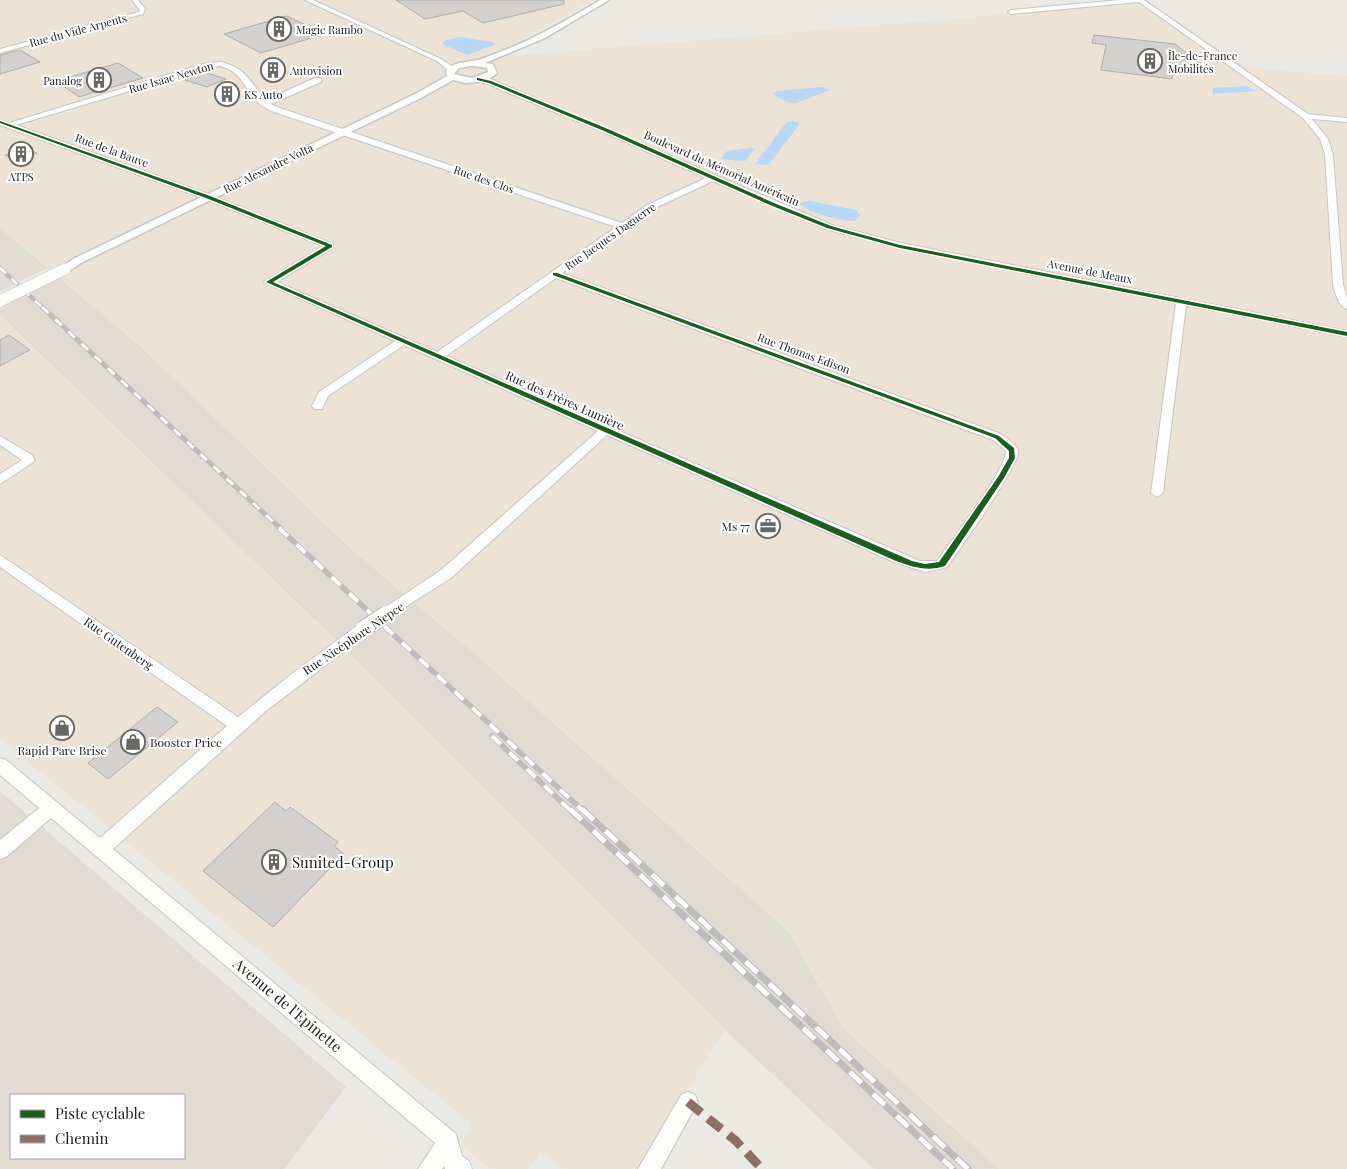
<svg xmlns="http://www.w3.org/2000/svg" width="1347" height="1169" font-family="'Playfair Display',serif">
<rect width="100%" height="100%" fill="#eae9e4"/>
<!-- built -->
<g fill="#e0dcd1" fill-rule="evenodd">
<path d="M0,228L48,268L0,291Z"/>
<path d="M56,275L141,347L350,548L482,660L788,931L844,1029L999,1169H874L725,1030L319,624L0,315V303Z"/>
<path d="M0,791L346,1087L284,1169H0ZM11,1095H184V1158H11Z"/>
</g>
<!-- industrial -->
<g fill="#ece3d6">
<path d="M0,0H594L522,38L501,53L510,56L952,19L1144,0L1249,68L1347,76V1169H999L844,1029L788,931L482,660L350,548L141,347L0,228Z"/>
<path d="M0,315L319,624L725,1030L637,1169H564L541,1152L528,1169H490L460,1145L471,1124L0,739Z"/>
</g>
<!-- water -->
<g fill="#b8d6f6">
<path d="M459,37L493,42L494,45L467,55L442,44L444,41Z"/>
<path d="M1247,86L1255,91L1213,94V88Z"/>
<path d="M822,87L830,90L796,103L787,102L773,94L777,91Z"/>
<path d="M791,121L798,122L799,125L768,165L755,164L786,123Z"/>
<path d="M751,148L755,149L745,161L720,159L727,151Z"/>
<path d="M810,201L856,210L860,215L856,220C847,223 805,212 799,203Z"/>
</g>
<!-- building -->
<g fill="#d3d0cd" stroke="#aeaca9">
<path d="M396,0H564V4L483,23L463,11L425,19Z"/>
<path d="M287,16L325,34L261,53L224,34Z"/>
<path d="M1094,35L1175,44L1204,66L1174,68L1172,79L1101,70L1106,45L1092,43Z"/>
<path d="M20,50L40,62L0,74V55Z"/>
<path d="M118,63L143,78L79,97L56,81Z"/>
<path d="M204,72L226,79L207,87L185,80Z"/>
<path d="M25,148L37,153L18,161L5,155Z"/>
<path d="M9,335L30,350L0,366V340Z"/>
<path d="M157,707L178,722L108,779L88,763Z"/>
<path d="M275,802L286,811L290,807L338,842L334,846L344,854L273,927L203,871Z"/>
</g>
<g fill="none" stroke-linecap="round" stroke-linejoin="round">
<defs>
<g id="minor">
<path d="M132,0H138L145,9L143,14L0,53V49L139,12L140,10Z"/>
<path d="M305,0H313L441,59L456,69L449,71L437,61Z"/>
<path d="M1120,0H1144L1308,114L1347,118V122L1312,119L1328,139L1333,155L1343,284L1347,297V309C1338,306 1335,293 1333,284L1325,155L1320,139L1303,118L1139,2L1011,14L1008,12L1011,10Z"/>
<path d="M220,62C246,67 250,83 266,100L315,78H321V82L271,104L277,107L622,223L647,205L706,178L603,132L487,84L475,81V77L493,80L832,225L901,243L1347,331V337L1186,305L1163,493L1157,497L1151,493L1176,303L897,248L826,229L713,181L653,209L562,273L1001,434C1006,438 1016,444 1018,450C1022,463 958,551 947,567L925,572L894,562L607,435L451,578L386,619L381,618L379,614L381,610L441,570L598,431L404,345L328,396L322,409H314L312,406L319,392L395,341L264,282L323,246L205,199L0,125V120L9,123L203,64ZM220,66C242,71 246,92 261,105C263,107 268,109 271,111L616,227L437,352L277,282L333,248V244L211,195L16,125L207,68ZM556,278L993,440L1006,451C1006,470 951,541 937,561H920L446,356Z"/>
<path d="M0,436L32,455L35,461L0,484V474L22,460L0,445Z"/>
<path d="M0,555L238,717L289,676L358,625L363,623L368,625L370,629L368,633L266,711L113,849L456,1134L462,1156L469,1161L472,1169H445L444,1166L442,1169H418L435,1143L51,818L6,857L0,859V840L39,808L0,775V758L6,760L100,838L227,726L0,567Z"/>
<path d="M688,1092L695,1095L698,1102L661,1169H638L681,1095Z"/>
</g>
<path id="major" d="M600,0H609L545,38L485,63L493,64L497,73L491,78L477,82L466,83L453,80L421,98L81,263L69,271H61L59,269L73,259L415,94L447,76L446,71C455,60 469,63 481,59C523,45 563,23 600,0ZM472,66L487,68L488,72L472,78L454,74L459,68Z"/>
</defs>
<!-- minor casing -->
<use href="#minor" stroke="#c7c5c1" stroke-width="2"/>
<!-- major casing -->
<use href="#major" stroke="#c7c5c1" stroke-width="3"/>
<!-- minor -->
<use href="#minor" fill="#fcfcfb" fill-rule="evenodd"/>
<!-- major -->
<use href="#major" fill="#fcfcfb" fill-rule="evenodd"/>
<defs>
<path id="rail-far3" d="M0,268L44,309"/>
<path id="rail-far2" d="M42,307L281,529"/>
<g id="rail-far1">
<path d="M279,528L583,811"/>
<path d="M492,736L571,811"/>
</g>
<g id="rail">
<path d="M570,809L953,1169"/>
<path d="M582,809L968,1169"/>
</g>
</defs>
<!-- rail-far3 casing -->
<use href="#rail-far3" stroke="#bcbcbb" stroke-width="4"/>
<!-- rail-far2 casing -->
<use href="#rail-far2" stroke="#bcbcbb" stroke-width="5"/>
<!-- rail-far1 casing -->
<use href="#rail-far1" stroke="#bcbcbb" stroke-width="5.5"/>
<!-- rail casing -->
<use href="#rail" stroke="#bcbcbb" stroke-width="7"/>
<!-- rail-far3 -->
<use href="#rail-far3" stroke="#fff" stroke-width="2.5" stroke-dasharray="8" stroke-linecap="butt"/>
<!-- rail-far2 -->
<use href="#rail-far2" stroke="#fff" stroke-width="3" stroke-dasharray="9" stroke-linecap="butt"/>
<!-- rail-far1 -->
<use href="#rail-far1" stroke="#fff" stroke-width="4" stroke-dasharray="12" stroke-linecap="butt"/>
<!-- rail -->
<use href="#rail" stroke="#fff" stroke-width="5" stroke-dasharray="16" stroke-linecap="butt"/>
<defs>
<path id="minor-bridge" d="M363,629L386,614"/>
<path id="major-bridge" d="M0,301L65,269"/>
</defs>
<!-- minor-bridge casing -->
<use href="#minor-bridge" stroke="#c7c5c1" stroke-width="18" stroke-linecap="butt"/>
<!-- major-bridge casing -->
<use href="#major-bridge" stroke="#c7c5c1" stroke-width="12" stroke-linecap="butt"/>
<!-- minor-bridge -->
<use href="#minor-bridge" stroke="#fcfcfb" stroke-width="15"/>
<!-- major-bridge -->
<use href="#major-bridge" stroke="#fcfcfb" stroke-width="11"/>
<!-- quiet -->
<path stroke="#8d6e63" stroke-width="9" stroke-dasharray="17 9" stroke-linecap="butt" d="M688,1102L736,1141L762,1169"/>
<defs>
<g id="cycleway">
<path d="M478,78L491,81L608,129L774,203L831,226L900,245L1347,332V336L900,248L827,228L770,205L604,131L489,83L477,80V78Z"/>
<path d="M0,121L210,196L332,245V247L273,282L912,561L925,564L939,562L998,477L1009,458V451L995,438L553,275V273H557L999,436L1014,448L1015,458L1004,478L945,566C927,572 913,567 896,561L266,282L326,246L206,198L0,123Z"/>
</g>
</defs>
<!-- cycleway casing -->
<use href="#cycleway" stroke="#fff" stroke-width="3"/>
<!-- cycleway -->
<use href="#cycleway" fill="#1b5e20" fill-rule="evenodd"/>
</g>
<!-- icons -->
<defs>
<symbol id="building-ring" viewBox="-11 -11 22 22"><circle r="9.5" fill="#fff" stroke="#686763" stroke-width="1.5"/><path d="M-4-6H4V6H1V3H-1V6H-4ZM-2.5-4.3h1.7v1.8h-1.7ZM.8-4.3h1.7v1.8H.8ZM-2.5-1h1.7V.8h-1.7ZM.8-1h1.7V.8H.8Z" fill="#686763"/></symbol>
<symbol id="office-ring" viewBox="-11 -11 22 22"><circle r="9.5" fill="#fff" stroke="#686763" stroke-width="1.5"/><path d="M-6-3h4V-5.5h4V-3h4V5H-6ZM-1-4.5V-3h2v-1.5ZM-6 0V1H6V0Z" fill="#686763"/></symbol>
<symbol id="shop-ring" viewBox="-11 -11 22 22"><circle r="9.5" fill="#fff" stroke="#686763" stroke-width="1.5"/><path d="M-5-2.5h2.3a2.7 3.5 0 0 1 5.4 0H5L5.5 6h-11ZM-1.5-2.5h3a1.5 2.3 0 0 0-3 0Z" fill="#686763"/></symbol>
</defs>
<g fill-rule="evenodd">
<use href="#building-ring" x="265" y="15" width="28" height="28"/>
<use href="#building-ring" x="1136" y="47" width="28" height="28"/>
<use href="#building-ring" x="259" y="56" width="28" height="28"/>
<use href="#building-ring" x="85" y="66" width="28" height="28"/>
<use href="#building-ring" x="213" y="80" width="28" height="28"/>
<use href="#building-ring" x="7" y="140" width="28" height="28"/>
<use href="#office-ring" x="754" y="512" width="28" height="28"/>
<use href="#shop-ring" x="48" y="714" width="28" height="28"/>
<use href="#shop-ring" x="119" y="728" width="28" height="28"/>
<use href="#building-ring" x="260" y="848" width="28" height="28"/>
</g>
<g text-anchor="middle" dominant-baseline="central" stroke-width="4" stroke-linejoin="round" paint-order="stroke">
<!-- far-poi labels -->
<g font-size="11" fill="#22211d" stroke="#fff" text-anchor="start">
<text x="296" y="29">Magic Rambo</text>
<text x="1168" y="55">Île-de-France<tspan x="1168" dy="13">Mobilités</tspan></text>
<text x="290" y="70">Autovision</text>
<text x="82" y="80" text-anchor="end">Panalog</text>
<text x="244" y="94">KS Auto</text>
<text x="21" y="176" text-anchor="middle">ATPS</text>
</g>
<!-- far-street labels -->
<g font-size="11" fill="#22211d" stroke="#fff">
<text transform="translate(78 30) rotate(-15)">Rue du Vide Arpents</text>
<text transform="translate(171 77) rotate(-16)">Rue Isaac Newton</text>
<text transform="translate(112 150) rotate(20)">Rue de la Bauve</text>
<text transform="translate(268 168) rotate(-26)">Rue Alexandre Volta</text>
<text transform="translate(722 168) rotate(24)">Boulevard du Mémorial Américain</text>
<text transform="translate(484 179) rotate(19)">Rue des Clos</text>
<text transform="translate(610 236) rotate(-35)">Rue Jacques Daguerre</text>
<text transform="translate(1090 271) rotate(11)">Avenue de Meaux</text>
<text transform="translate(804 353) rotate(20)">Rue Thomas Edison</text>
</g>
<!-- street labels -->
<g font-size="12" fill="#22211d" stroke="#fff">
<text transform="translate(565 400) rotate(24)">Rue des Frères Lumière</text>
<text transform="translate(353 638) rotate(-34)">Rue Nicéphore Niepce</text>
<text transform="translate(119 643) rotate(35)">Rue Gutenberg</text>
</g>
<!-- poi labels -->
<g font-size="12" fill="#22211d" stroke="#fff" text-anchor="end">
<text x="750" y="526">Ms 77</text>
<text x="150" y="742" text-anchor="start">Booster Price</text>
<text x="62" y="750" text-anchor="middle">Rapid Pare Brise</text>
</g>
<!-- near-poi labels -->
<g font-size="15" fill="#22211d" stroke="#fff" text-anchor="start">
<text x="292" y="862">Sunited-Group</text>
</g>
<!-- near-street labels -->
<g font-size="15" fill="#22211d" stroke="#fff">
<text transform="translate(288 1005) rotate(40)">Avenue de l'Epinette</text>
</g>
</g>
<!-- legend -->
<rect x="10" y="1094" width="175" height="65" fill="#ffffff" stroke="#a7a6a5"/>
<rect x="20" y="1110" width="25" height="8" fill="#1b5e20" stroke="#a7a6a5"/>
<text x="55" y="1119" font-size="15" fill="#22211d">Piste cyclable</text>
<rect x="20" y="1135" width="25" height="8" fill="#8d6e63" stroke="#a7a6a5"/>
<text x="55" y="1144" font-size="15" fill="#22211d">Chemin</text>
</svg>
